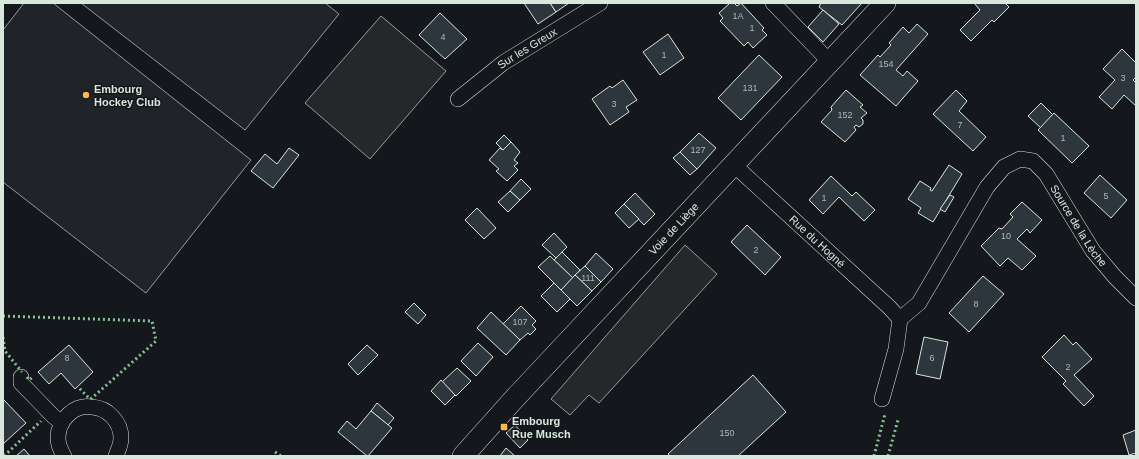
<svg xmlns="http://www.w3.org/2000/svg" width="1139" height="459" font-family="Arial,sans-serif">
<rect width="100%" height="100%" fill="#14181c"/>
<!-- pitch -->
<g fill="#202428" stroke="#939e99">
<path d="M24,3H53L251,160L146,293L3,182V30Z"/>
<path d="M81,3H325L339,14L245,130Z"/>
</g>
<!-- parking -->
<g fill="#24282b" stroke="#939e99">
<path d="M381,16L446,71L370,159L305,103Z"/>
<path d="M685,245L717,274L599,403L589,395L570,415L551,399Z"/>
</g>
<!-- building -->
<g fill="#2c363c" stroke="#d8e6dc">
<path d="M524,3H550L556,12L538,24Z"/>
<path d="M550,3H569L556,12Z"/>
<path d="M730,3H734L737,6L741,3L764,28L762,30L767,35L753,48L748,42L744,46L720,21L723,18L719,13Z"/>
<path d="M821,3H862L842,25L819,7Z"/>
<path d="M974,3H1005L1009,7L994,22L992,20L971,41L960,30L980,10Z"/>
<path d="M823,10L839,24L823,42L808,27Z"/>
<path d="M440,13L467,39L445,59L419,35Z"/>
<path d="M917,24L928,34L896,70L903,76L907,71L918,81L896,106L860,75L878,55L880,57L891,45L889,43L903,27L909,33Z"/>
<path d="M668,34L684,58L660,75L643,52Z"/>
<path d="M1122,49L1136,63V77L1133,80L1136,83V106L1124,95L1112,109L1099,97L1115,80L1103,69Z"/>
<path d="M759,55L782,77L741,120L718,98Z"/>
<path d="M623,80L637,100L626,107L629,112L610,125L592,99L610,86L612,88Z"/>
<path d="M846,90L863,105L860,107L867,113L861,118L863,120V124L859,127L856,125L854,127L856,130L845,142L821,122L832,110L831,107Z"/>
<path d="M956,90L967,101L959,111L986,137L973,151L933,114Z"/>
<path d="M1041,103L1053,115L1041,128L1028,116Z"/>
<path d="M1054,113L1089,146L1072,163L1038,130Z"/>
<path d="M699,133L716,148L697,169L680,152Z"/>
<path d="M504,135L511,142L503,150L496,143Z"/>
<path d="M511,142L520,152L514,160L518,163L514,166L518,170L507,181L496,171L499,169L489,160L500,148L503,150Z"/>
<path d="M289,148L299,155L273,188L251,171L265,154L277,164Z"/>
<path d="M680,152L697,169L690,175L673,158Z"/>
<path d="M949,165L962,174L933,222L918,213L921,208L908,199L920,181L931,188L930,190L932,191Z"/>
<path d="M1100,175L1127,200L1111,218L1084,193Z"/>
<path d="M831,176L852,196L856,192L875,210L864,221L839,197L823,214L809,200Z"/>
<path d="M521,179L531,189L520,200L510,191Z"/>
<path d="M510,191L520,200L508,212L498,202Z"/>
<path d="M635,193L655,214L644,225L624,204Z"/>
<path d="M950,195L954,197L945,212L940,209Z"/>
<path d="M1022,202L1042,220L1030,233L1027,229L1017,239L1036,256L1022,270L1008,258L1000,266L981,246L999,228L1002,229L1013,217L1010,214Z"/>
<path d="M624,204L639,219L629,228L615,213Z"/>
<path d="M477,208L496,228L484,239L465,220Z"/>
<path d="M747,225L781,257L765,275L731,242Z"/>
<path d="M554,233L567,247L556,258L542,245Z"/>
<path d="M562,252L580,270L573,278L554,260Z"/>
<path d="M596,253L613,269L601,282L585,266Z"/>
<path d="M550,256L573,278L561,290L538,267Z"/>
<path d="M585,266L601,282L592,291L575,275Z"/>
<path d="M575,275L592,291L577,306L561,290Z"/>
<path d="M983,276L1004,294L969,332L949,313Z"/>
<path d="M554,283L570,299L557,312L541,296Z"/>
<path d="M414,303L426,315L418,324L405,312Z"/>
<path d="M521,306L536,321L532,325L536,329L530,335L528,333L520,340L503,324Z"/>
<path d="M491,312L520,340L506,355L477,328Z"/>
<path d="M1064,335L1073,345L1076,342L1092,359L1074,375L1094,396L1084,406L1063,384L1066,381L1042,357Z"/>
<path d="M924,337L948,342L940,379L916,374Z"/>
<path d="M478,343L493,357L476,376L461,361Z"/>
<path d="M69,345L93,372L75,389L61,373L49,384L38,372Z"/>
<path d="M367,345L378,355L358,375L348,364Z"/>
<path d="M457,368L471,381L456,396L442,382Z"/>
<path d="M753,375L786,412L738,456H670L668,454Z"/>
<path d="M441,380L455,395L445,405L431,391Z"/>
<path d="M3,399L26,423L3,444Z"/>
<path d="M377,403L394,418L388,425L371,411Z"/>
<path d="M371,411L392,428L368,456H367L338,432L347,421L356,429Z"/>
<path d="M515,425L528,440L520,448L506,433Z"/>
<path d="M1136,430V453L1129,455L1123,435Z"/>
<path d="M506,448L515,456H500Z"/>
<path d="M24,449L30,456H16Z"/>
</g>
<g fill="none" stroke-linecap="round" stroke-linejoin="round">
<defs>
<g id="street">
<path d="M773,3L830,62"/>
<path id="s1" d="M458,99L503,63L600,3"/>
<path id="s2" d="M734,165L889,307L900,319L896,349L882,399"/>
<path id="s3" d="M900,319L919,303L987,187L1004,167L1020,159L1033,161L1046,174L1093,251L1115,277L1136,298"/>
<path d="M21,377V383L53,416L62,423"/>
<path d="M64,456C61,451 58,445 58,438C58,420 74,404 92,407C108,408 121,422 121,438C121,445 118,450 116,456"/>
</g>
<g id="secondary">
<path id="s4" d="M463,456L515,398L885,3"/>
</g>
</defs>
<!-- street casing -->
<use href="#street" stroke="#d8e6dc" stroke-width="16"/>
<!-- secondary casing -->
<use href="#secondary" stroke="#d8e6dc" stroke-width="22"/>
<!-- street -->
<use href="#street" stroke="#14181c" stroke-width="15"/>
<!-- secondary -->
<use href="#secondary" stroke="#14181c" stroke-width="21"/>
<!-- hedge -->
<g stroke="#8ac095" stroke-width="3" stroke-dasharray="2 3" stroke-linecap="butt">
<path d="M3,316L152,321L156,341L92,398L90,399L79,388"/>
<path d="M3,337L5,351L22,372"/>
<path d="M27,377L29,380L33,377"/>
<path d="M275,452L281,456"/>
<path d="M4,456L41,421"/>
<path d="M874,456L885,414"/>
<path d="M888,456L898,420"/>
</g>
</g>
<!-- markers -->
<g fill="#ffb74d" stroke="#14181c" stroke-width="1.5">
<circle cx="86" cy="95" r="4"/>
<rect x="500" y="423" width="8" height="8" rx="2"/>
</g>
<g text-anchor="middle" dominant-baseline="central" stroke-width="3" stroke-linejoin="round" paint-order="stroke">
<!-- number labels -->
<g font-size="9" fill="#adbab4">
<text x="738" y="16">1A</text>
<text x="752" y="28">1</text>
<text x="443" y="37">4</text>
<text x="664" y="55">1</text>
<text x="886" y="64">154</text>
<text x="1123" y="78">3</text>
<text x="750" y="88">131</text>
<text x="614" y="104">3</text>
<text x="845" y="115">152</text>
<text x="960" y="125">7</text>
<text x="1063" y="138">1</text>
<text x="698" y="150">127</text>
<text x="1106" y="196">5</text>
<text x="824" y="198">1</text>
<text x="1006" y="236">10</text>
<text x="756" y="250">2</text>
<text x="588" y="278">111</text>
<text x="976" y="304">8</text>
<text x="520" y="322">107</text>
<text x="67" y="358">8</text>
<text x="932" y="358">6</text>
<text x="1068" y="367">2</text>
<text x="727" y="433">150</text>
</g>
<!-- street labels -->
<g font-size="11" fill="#d8e6dc" stroke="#14181c">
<text stroke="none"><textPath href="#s1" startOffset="86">Sur les Greux</textPath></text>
<text stroke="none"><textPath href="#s3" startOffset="296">Source de la Lèche</textPath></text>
<text stroke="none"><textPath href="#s4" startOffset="310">Voie de Liège</textPath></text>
<text stroke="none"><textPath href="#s2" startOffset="113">Rue du Hogné</textPath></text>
</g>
<!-- poi labels -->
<g font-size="11" font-weight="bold" fill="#d8e6dc" stroke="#14181c" text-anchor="start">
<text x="94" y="89">Embourg<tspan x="94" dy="13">Hockey Club</tspan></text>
<text x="512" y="421">Embourg<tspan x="512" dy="13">Rue Musch</tspan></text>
</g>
</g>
<!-- border -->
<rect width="1139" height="459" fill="none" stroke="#d8e6dc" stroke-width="8"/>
</svg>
